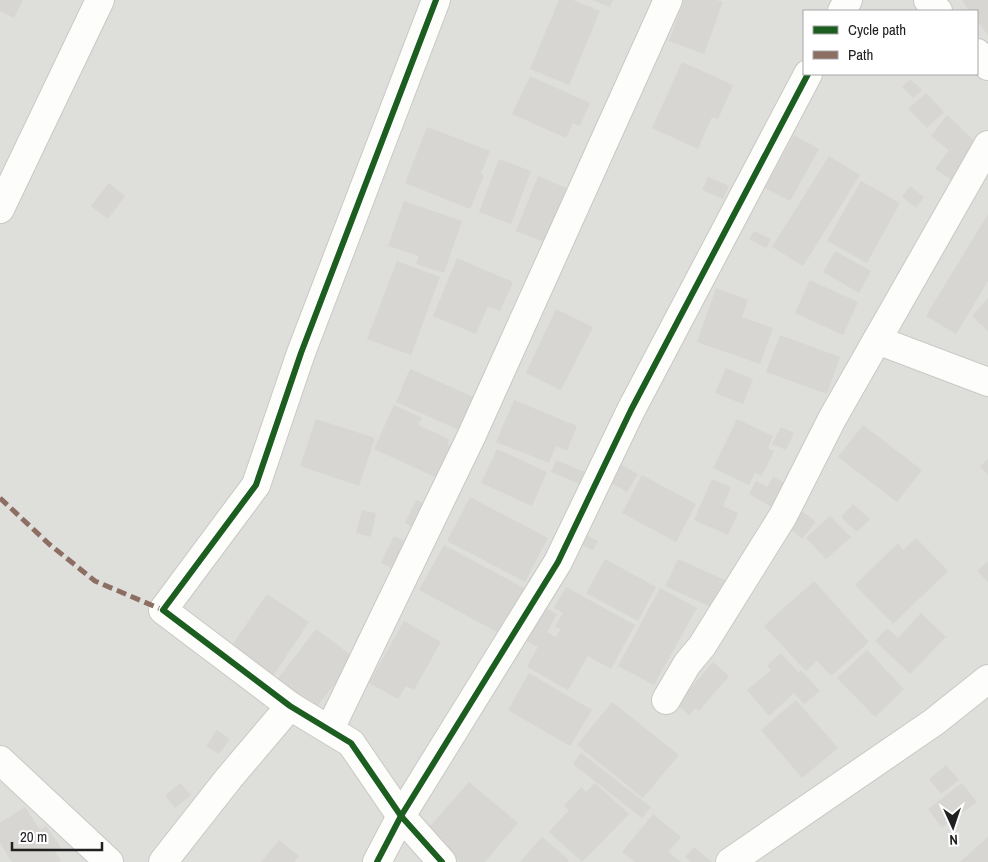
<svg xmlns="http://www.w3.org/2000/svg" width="988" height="862" font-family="'Archivo Narrow',sans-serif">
<rect width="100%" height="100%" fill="#efefea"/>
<!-- residential -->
<path fill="#dededb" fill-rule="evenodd" d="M0,0H988V862H0ZM804,11H977V74H804Z"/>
<!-- building -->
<g fill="#d7d6d2">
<path d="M0,0H23L14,18L0,11Z"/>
<path d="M559,0H573L600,11L569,85L530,69Z"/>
<path d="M592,0H613L610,7Z"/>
<path d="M684,0H716L723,2L704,54L669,41Z"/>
<path d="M962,0H988V35L977,21V11H969Z"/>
<path d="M682,62L733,85L718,119L712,117L698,149L652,128Z"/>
<path d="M530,76L590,103L580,126L573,123L566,138L512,114Z"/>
<path d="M910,79L922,90L913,98L902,87Z"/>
<path d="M926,93L944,112L927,128L908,109Z"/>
<path d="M947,115L982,148L956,183L935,169L949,150L931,136Z"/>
<path d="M427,127L490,151L481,174L484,175L470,209L405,183Z"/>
<path d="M794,135L819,149L790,201L765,188Z"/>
<path d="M829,156L860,175L803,266L772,247Z"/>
<path d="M499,159L531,171L511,224L479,212Z"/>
<path d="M538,176L571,190L549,244L516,231Z"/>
<path d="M708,177L729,186L723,199L702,190Z"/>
<path d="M861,181L900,203L867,263L827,241Z"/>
<path d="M109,183L125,196L108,219L91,206Z"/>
<path d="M910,186L924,197L916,208L902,197Z"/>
<path d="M404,201L462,221L444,273L416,264L419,256L388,246Z"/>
<path d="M988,214V281L956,334L926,316Z"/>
<path d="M754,231L771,239L766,248L749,239Z"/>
<path d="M835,251L871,271L859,293L823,272Z"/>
<path d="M457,258L513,282L500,311L488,306L476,334L433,316Z"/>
<path d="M397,261L440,277L411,355L367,339Z"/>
<path d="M810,280L858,302L843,335L795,313Z"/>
<path d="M716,288L748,300L742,317L773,328L760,364L697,342Z"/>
<path d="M988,298V331L972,316Z"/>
<path d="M556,309L593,327L561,390L526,373Z"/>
<path d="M780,335L840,357L827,394L766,372Z"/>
<path d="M726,368L753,379L743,404L715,393Z"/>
<path d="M410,369L476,398L461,431L396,402Z"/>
<path d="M514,400L577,426L567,451L556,446L549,463L496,442Z"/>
<path d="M394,405L422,418L418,425L449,439L447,444L460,450L446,482L374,449Z"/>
<path d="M316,419L375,438L359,486L300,466Z"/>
<path d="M737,419L773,436L768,448L774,451L762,476L755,473L749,485L713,468Z"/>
<path d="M863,425L922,470L897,502L838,457Z"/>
<path d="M781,427L794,433L786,450L772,444Z"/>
<path d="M497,449L547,472L532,506L481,483Z"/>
<path d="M988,459V475L980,466Z"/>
<path d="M556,460L587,473L582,485L551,472Z"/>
<path d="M620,464L638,474L627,492L609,482Z"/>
<path d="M642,475L696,504L676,542L622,513Z"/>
<path d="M773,477L791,486L777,510L749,494L756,481L767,487Z"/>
<path d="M712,479L731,487L723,506L738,513L728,535L694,520Z"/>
<path d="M470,497L548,538L525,582L447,541Z"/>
<path d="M416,500L430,507L419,530L405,523Z"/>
<path d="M853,504L870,519L857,532L841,517Z"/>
<path d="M362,510L376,513L371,537L356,533Z"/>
<path d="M802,511L816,522L802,539L788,527Z"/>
<path d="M830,516L851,537L826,559L806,538Z"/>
<path d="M584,534L598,541L593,550L580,544Z"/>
<path d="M394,536L414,545L401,572L381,563Z"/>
<path d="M916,538L948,571L893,624L855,585L898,543L903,550Z"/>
<path d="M444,545L524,588L499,633L419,590Z"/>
<path d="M605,559L656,587L638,621L586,593Z"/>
<path d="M678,559L727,581L715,609L665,586Z"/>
<path d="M988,561V582L977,571Z"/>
<path d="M814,581L869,642L831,676L817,661L806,671L764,626Z"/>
<path d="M566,587L635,625L611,669L588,656L568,690L527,667L538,647L527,641L546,608L557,614L547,632L556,637L561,629L555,627L563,613L554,608Z"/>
<path d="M660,588L697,608L654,685L618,666Z"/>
<path d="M267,594L309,622L273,676L230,648Z"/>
<path d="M921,613L946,637L910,674L875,641L887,628L898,638Z"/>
<path d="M404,621L441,642L414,690L406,686L398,699L369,683Z"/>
<path d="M316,629L355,658L315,709L277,680Z"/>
<path d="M867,650L904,689L875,717L837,678Z"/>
<path d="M781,653L798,672L801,670L820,691L804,704L794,693L769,716L747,690L771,670L767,665Z"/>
<path d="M713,662L729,676L699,711L695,708L689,715L677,704Z"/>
<path d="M529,673L592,710L570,746L508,710Z"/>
<path d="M796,700L838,748L802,778L761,730Z"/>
<path d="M612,702L679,755L643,798L577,745Z"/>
<path d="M217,730L230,739L219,754L206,746Z"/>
<path d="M581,753L651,807L642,818L573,764Z"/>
<path d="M946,765L959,780L941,794L929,779Z"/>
<path d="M469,782L518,823L485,862H460L425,832Z"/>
<path d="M180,783L191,795L175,808L165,796Z"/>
<path d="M595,783L629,814L582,862L549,832L569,810L564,806L581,787L586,792Z"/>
<path d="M962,783L977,802L942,828L928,809Z"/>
<path d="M25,807L40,830L46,826L61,848L55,852L61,860L58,862H12L0,843V823Z"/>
<path d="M653,814L681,837L668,852L681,862H635L622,852Z"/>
<path d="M542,837L569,860L568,862H520Z"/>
<path d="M988,837V862H960Z"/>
<path d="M279,840L299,856L294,862H261Z"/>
<path d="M694,847L712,862H691L685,857Z"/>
</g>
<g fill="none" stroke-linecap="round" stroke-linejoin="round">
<defs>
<g id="minor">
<path d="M436,0L301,353L256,485L163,610L290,706L351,743L401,816L442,862"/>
<path d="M928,0L938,11"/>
<path d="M842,11L848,0"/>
<path d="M977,53L988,66"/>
<path d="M0,209L100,0"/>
<path d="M877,340L988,382"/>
<path d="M666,700L687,664L702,646L783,516L832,419L988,145"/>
<path d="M330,729L471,437L668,0"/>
<path d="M0,760L109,862"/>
<path d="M163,862L229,778L290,706"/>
<path d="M377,862L401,816L558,562L631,410L808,74"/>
<path d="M730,862L934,722L988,679"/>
</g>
</defs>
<!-- minor casing -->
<use href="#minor" stroke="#c8c8c6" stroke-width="30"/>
<!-- minor -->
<use href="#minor" stroke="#fdfdfc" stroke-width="28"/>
<!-- quiet -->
<path stroke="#8d6e63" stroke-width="5" stroke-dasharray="10 5" stroke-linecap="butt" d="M0,498L49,544L95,581L163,610"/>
<defs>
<g id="cycleway">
<path d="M436,0L301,353L256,485L163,610L290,706L351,743L401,816L442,862"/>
<path d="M377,862L401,816L558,562L631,410L808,74"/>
</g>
</defs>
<!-- cycleway casing -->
<use href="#cycleway" stroke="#fff" stroke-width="9"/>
<!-- cycleway -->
<use href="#cycleway" stroke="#1b5e20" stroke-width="6"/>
</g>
<!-- legend -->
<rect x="803" y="10" width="175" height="65" fill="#ffffff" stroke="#a6a6a6"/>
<rect x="813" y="26" width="25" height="8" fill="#1b5e20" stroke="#a6a6a6"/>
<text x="848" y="35" font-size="15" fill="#212121">Cycle path</text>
<rect x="813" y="51" width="25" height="8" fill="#8d6e63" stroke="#a6a6a6"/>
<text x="848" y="60" font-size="15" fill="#212121">Path</text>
<!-- north arrow -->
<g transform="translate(953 827) rotate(177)" stroke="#ffffff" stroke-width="4" paint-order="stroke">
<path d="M0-4L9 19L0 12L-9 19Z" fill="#212121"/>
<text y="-8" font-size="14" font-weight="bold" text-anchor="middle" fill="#212121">N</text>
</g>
<!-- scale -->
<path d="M12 842v8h90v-8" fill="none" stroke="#212121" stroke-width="2.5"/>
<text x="20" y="842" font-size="15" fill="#212121" stroke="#ffffff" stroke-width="4" paint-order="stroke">20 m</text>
</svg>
